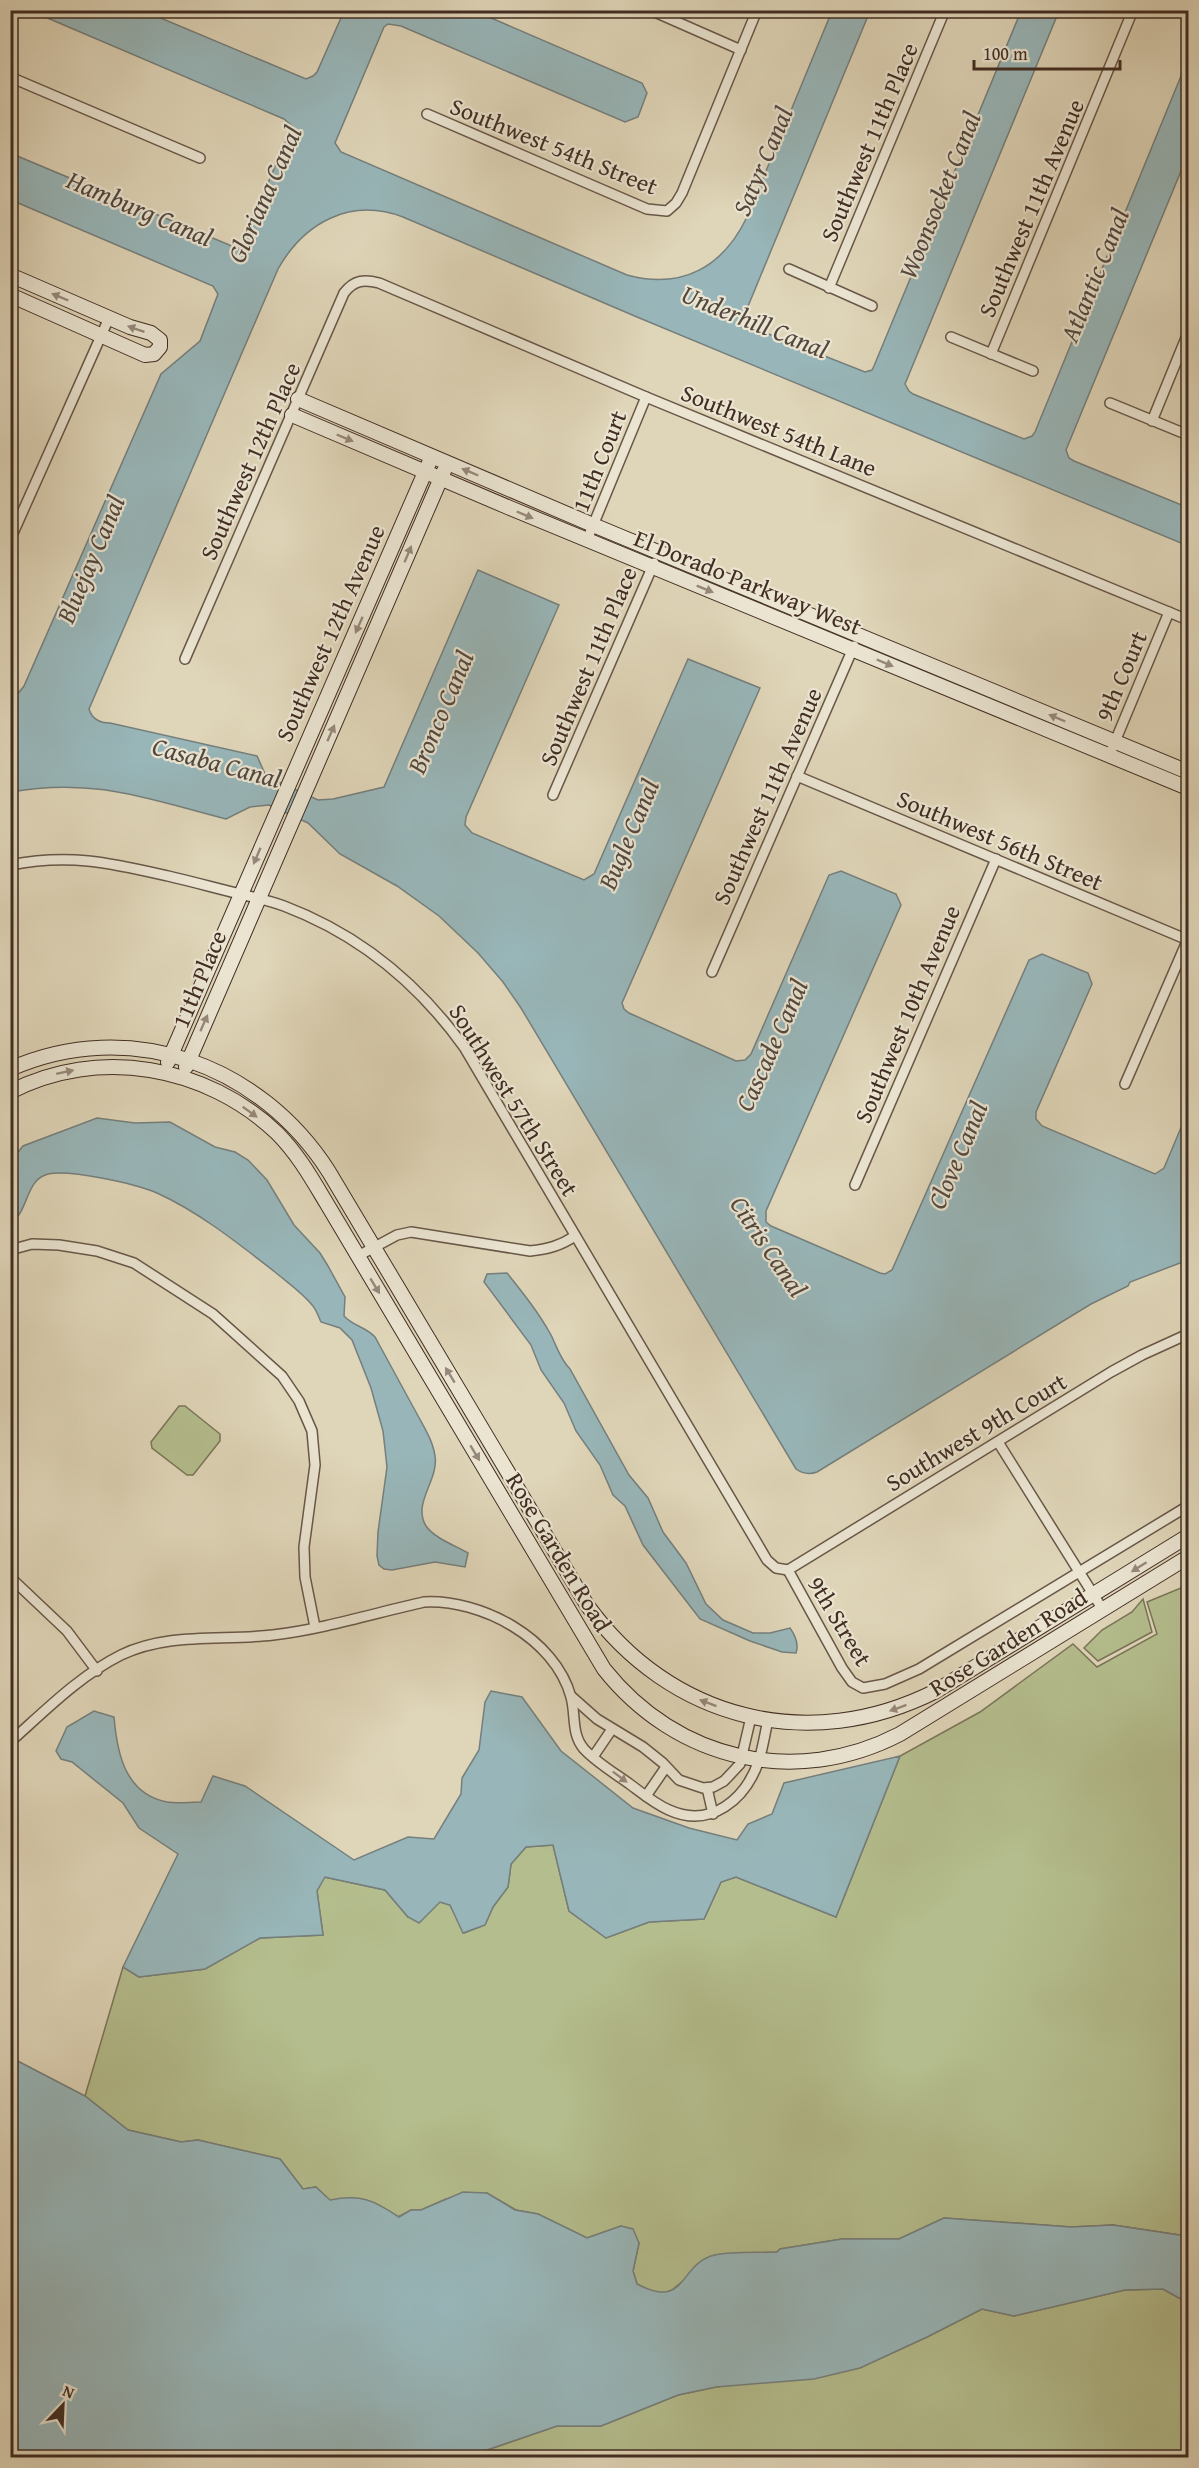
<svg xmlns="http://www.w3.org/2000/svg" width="1199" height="2468" font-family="'Gentium Book Plus',serif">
<rect width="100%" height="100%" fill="#dfd5b8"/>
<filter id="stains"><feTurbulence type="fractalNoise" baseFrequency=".00333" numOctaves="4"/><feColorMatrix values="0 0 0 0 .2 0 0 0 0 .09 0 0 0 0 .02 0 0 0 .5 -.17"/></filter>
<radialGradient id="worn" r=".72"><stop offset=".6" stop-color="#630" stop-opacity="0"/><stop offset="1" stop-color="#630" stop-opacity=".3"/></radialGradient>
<!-- green -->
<g fill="#b4bd8d" stroke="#7a7558" stroke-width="1.5">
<path d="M179,1406H185L220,1434V1441L193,1475H187L152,1448L151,1442Z"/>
<path d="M1188,1585V2238L1186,2236L1113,2225L1071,2227L944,2218L899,2239H842L780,2249L777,2252L715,2255L672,2290L663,2293L653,2292L637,2284L633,2271L639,2243L621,2226L587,2238L538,2214L516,2210L487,2193L446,2199L421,2210H411L398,2217C374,2200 360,2194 330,2201L316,2187L303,2189L280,2159L198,2140L181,2142L128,2130L85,2096L123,1967L139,1977L205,1969L260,1938L323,1935L317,1891L324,1877L385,1890L408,1917L440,1902L450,1905L464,1933L485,1925L493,1907L508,1887L511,1864L526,1847L553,1845L569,1911L606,1938L649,1922L704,1919L721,1882L736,1877L836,1917L900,1756L980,1712L1073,1644L1097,1667L1157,1634L1147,1602Z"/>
<path d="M1143,1599L1152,1632L1098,1661L1084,1648L1102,1630L1132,1612Z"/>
<path d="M1163,2289L1188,2303V2457L453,2458L479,2453L557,2426H601L678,2395L716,2387L859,2368L927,2337L982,2309L1014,2316L1125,2290Z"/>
</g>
<!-- water -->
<g fill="#98b6b9" stroke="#757f7d" stroke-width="1.5">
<path d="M31,11H144L306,79L313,76L317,72L344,11H475L642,83L647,93L638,117L625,122L401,26L388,24L384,27L335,143L341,152L627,275C682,290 723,267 747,217L832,11H870L744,316L746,323L751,327L865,372L872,370L874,366L1021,11H1059L905,384L909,391L913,394L1024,439L1032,436L1035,432L1188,59V154L1066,450L1069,458L1074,461L1179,504L1188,505V546L637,317L403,217C350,197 304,223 278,269L89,709C92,719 100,723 110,723L257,756L266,776L318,800L333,799L384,787L478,570L559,605L466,817L465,825L472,833L584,880L594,874L688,659L760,688L622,1003L624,1009L629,1013L736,1061L745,1060L751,1054L829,875L841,871L896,894L901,905L766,1211V1222L771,1226L880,1273L885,1274L892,1270L1029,960L1042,954L1088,973L1092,984L1036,1112V1119L1042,1126L1155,1174L1164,1168L1188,1111V1260L1130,1282L1128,1286L1091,1304L817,1472C809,1475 803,1474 796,1469L521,1008L503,982L478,953L439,916L397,886L340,854L308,823L269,805L250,807L226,819C148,799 93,777 11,792V702L24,686L161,374L200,341L218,294L213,286L11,200L10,153L234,247L241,244L244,240L292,126L284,119Z"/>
<path d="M97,1118L135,1123L170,1122L215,1147L235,1152L248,1160L267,1180L294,1225L320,1253L328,1266L345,1297L344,1316C353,1326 366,1327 375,1337C389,1363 403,1388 417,1414C424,1427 433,1441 435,1456C439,1480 412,1503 426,1526C434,1538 456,1546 468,1553L465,1567L435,1562L392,1570L384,1569L379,1565L377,1556L378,1532L387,1467L383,1431L371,1388L352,1340L340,1328L321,1322C318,1316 317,1311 313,1306C303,1293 288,1283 275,1272C239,1244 199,1212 157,1193C136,1184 70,1169 48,1174C25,1180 29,1211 11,1223V1161L23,1146Z"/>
<path d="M507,1273C523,1293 539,1313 551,1335C557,1347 560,1359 570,1369L629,1475L648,1498L663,1532L686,1563L706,1604L723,1620L753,1633H770L790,1628C795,1635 799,1644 796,1653L782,1652L750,1641L700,1619L643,1545L625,1506L613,1495L600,1465L576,1431L564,1403L541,1370L531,1345L484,1282L487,1274Z"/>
<path d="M491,1691L522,1697L561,1751L633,1808L689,1828L737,1840L748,1824L772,1814L784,1783L900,1756L836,1917L736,1877L721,1882L704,1919L649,1922L606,1938L569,1911L553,1845L526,1847L511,1864L508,1887L493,1907L485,1925L463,1933L450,1905L440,1902L419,1923L408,1917L385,1890L325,1877L317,1891L323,1935L260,1938L205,1969L139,1977L123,1967L178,1854L139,1828L123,1803L72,1762L61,1759L56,1751L67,1727L94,1711L114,1717C117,1753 125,1794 167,1802C178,1804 190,1802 201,1802L213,1776L245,1786L354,1860L408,1837L434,1839L461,1794L462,1778L479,1750L485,1702Z"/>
<path d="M10,2057L85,2096L128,2130L181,2142L198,2140L280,2159L303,2189L316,2187L330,2200C361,2194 373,2200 399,2217L411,2210H421L463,2192L487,2193L515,2210L538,2214L587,2238L621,2226L633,2229L639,2243L633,2271L637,2284C688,2311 678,2263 715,2255C734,2251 757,2253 777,2252L780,2249L842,2239H899L944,2218L1071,2227L1113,2225L1186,2236L1188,2238V2303L1163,2289L1125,2290L1014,2316L982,2309L927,2337L860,2368L814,2379L716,2387L678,2395L601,2426H557L478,2453L453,2457H11Z"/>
</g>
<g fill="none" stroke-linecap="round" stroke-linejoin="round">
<defs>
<g id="street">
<path d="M650,10L741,50"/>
<path d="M10,77L200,158"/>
<path d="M427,114L647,209L667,211L676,203L682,193L757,10"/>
<path d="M789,269L872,306"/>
<path d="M829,288L945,10"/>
<path d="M951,337L1033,371"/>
<path d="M991,354L1133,10"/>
<path d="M1110,403L1188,435"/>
<path d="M1152,421L1188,333"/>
<path d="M10,540L109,318"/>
<path d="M587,540L646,397"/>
<path d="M185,659L344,293C354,280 364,279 379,283L646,397L1188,620"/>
<path d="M1109,756L1169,612"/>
<path d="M797,776L1188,940"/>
<path d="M553,795L654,563"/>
<path d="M10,865C70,853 111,863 168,876C194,882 219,889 244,895C257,898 271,901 284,906C358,934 418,983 464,1047L767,1560L776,1568L788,1570"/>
<path d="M712,972L854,646"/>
<path d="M1125,1084L1188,939"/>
<path d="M855,1185L996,859"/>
<path d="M10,1250L32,1244L59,1245L97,1251L134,1263L213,1314L282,1376L299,1401L312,1431L315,1465L304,1547L305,1577L315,1627"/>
<path d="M358,1256L397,1235L411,1232L530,1251C548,1249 560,1246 575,1236"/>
<path d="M998,1442L1103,1610"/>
<path d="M788,1570L842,1668L852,1682L863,1688L885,1684L919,1669L1188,1506"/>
<path d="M788,1570L1111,1372L1142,1355L1188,1334"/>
<path d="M10,1577L67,1631L97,1671"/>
<path d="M571,1696L597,1719L643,1747L663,1763L679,1780L703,1788L713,1787L724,1781L740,1764L751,1717"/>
<path d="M10,1742C45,1711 79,1676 121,1655C169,1632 222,1641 273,1635C324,1629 375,1613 424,1602C481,1599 555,1638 571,1697C576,1715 571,1734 584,1749C597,1763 616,1774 631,1785C643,1794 655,1804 669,1810C711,1829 746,1799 759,1760C763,1747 765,1733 768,1720"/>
<path d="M593,1757L612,1729"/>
<path d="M10,1761V1778"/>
<path d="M707,1788L713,1814"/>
<path d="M646,1796L666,1767"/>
</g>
<g id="secondary">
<path d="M10,275L130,327L151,333L160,340V347L154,354L145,355L10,295"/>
<path d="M298,399L593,525L1188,772"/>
<path d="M292,415L510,508L1188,788"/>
<path d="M168,1062L429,463"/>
<path d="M186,1067L444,471"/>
<path d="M10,1069C130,1016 261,1065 329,1172L587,1605C670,1720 809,1755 936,1691L1188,1536"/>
<path d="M10,1092C98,1046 207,1066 277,1133C298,1154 312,1179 327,1204L604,1669C677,1761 796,1788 900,1734L1188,1557"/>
</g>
</defs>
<!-- street casing -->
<use href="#street" stroke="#685748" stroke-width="12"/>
<!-- secondary casing -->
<use href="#secondary" stroke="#412d22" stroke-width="16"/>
<!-- street -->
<use href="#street" stroke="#eae4d1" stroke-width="9"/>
<!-- secondary -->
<use href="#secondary" stroke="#eae4d1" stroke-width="14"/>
</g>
<!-- one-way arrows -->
<defs><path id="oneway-solid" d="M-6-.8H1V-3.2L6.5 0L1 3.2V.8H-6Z" transform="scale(1.5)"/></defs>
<g fill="#96887a">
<use href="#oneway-solid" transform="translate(60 297) rotate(-157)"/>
<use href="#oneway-solid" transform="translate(136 329) rotate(-161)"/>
<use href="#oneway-solid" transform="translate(345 438) rotate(23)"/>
<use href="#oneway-solid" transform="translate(470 472) rotate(-157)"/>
<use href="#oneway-solid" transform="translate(525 515) rotate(23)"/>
<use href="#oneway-solid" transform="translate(408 554) rotate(-67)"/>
<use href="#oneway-solid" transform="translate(705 589) rotate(22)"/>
<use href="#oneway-solid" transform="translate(359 625) rotate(114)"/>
<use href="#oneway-solid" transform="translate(885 663) rotate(23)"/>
<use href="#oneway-solid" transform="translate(1057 718) rotate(-157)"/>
<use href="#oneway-solid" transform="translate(331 733) rotate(-66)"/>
<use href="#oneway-solid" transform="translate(257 856) rotate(113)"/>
<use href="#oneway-solid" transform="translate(204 1023) rotate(-66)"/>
<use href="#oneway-solid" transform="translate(65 1072) rotate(-12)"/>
<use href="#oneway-solid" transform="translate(250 1112) rotate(36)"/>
<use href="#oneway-solid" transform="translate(375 1286) rotate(59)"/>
<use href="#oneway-solid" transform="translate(450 1375) rotate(-121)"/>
<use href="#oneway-solid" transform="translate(475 1453) rotate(59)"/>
<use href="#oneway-solid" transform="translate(1139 1567) rotate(148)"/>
<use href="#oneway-solid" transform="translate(708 1703) rotate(-159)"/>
<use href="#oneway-solid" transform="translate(898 1708) rotate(160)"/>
<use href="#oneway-solid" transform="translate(620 1777) rotate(37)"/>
</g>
<g text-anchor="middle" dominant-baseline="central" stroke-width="4.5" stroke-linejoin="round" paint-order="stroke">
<!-- street labels -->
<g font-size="24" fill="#412d22" stroke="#eae4d1">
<text transform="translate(869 142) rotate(-67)">Southwest 11th Place</text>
<text transform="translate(554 146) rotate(22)">Southwest 54th Street</text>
<text transform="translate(1031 208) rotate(-67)">Southwest 11th Avenue</text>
<text transform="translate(779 430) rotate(22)">Southwest 54th Lane</text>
<text transform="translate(250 461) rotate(-66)">Southwest 12th Place</text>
<text transform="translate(599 461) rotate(-68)">11th Court</text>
<text transform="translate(748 582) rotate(22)">El Dorado Parkway West</text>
<text transform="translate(330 633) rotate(-66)">Southwest 12th Avenue</text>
<text transform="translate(588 666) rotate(-67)">Southwest 11th Place</text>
<text transform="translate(1121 676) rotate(-67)">9th Court</text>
<text transform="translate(767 796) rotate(-66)">Southwest 11th Avenue</text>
<text transform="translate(1000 840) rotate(23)">Southwest 56th Street</text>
<text transform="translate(199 979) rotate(-67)">11th Place</text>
<text transform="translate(907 1014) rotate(-67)">Southwest 10th Avenue</text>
<text transform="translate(514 1100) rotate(58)">Southwest 57th Street</text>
<text transform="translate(976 1432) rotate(-31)">Southwest 9th Court</text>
<text transform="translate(559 1552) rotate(59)">Rose Garden Road</text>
<text transform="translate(840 1621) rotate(59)">9th Street</text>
<text transform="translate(1008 1642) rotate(-32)">Rose Garden Road</text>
</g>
<!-- water labels -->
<g font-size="26" font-style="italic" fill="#524840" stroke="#eae4d1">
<text transform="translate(762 161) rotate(-67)">Satyr Canal</text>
<text transform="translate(264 194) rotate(-66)">Gloriana Canal</text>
<text transform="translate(939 195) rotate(-68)">Woonsocket Canal</text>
<text transform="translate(140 208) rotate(23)">Hamburg Canal</text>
<text transform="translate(1094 275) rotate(-68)">Atlantic Canal</text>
<text transform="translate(755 321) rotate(22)">Underhill Canal</text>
<text transform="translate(90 559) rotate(-67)">Bluejay Canal</text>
<text transform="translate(440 712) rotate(-67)">Bronco Canal</text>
<text transform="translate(217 762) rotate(15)">Casaba Canal</text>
<text transform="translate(628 834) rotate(-67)">Bugle Canal</text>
<text transform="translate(771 1045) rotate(-66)">Cascade Canal</text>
<text transform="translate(957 1155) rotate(-67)">Clove Canal</text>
<text transform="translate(769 1246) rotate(56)">Citris Canal</text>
</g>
</g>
<!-- margin -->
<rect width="1199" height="2468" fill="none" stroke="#dfd5b8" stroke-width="36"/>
<rect x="12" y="12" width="1175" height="2444" fill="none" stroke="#412d22" stroke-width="3"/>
<rect x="18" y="18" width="1163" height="2432" fill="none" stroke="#412d22" stroke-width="1.5"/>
<!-- north arrow -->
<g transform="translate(63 2405) rotate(23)" stroke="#eae4d1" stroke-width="4.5" paint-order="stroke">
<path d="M0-4.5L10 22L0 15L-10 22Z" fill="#412d22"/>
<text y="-9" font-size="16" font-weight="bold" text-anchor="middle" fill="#412d22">N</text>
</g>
<!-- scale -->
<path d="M974 60v9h146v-9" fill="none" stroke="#412d22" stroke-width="3"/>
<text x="983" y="60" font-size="18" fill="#412d22" stroke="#eae4d1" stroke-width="4.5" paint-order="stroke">100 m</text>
<rect width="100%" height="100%" filter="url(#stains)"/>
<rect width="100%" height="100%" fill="url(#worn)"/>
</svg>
